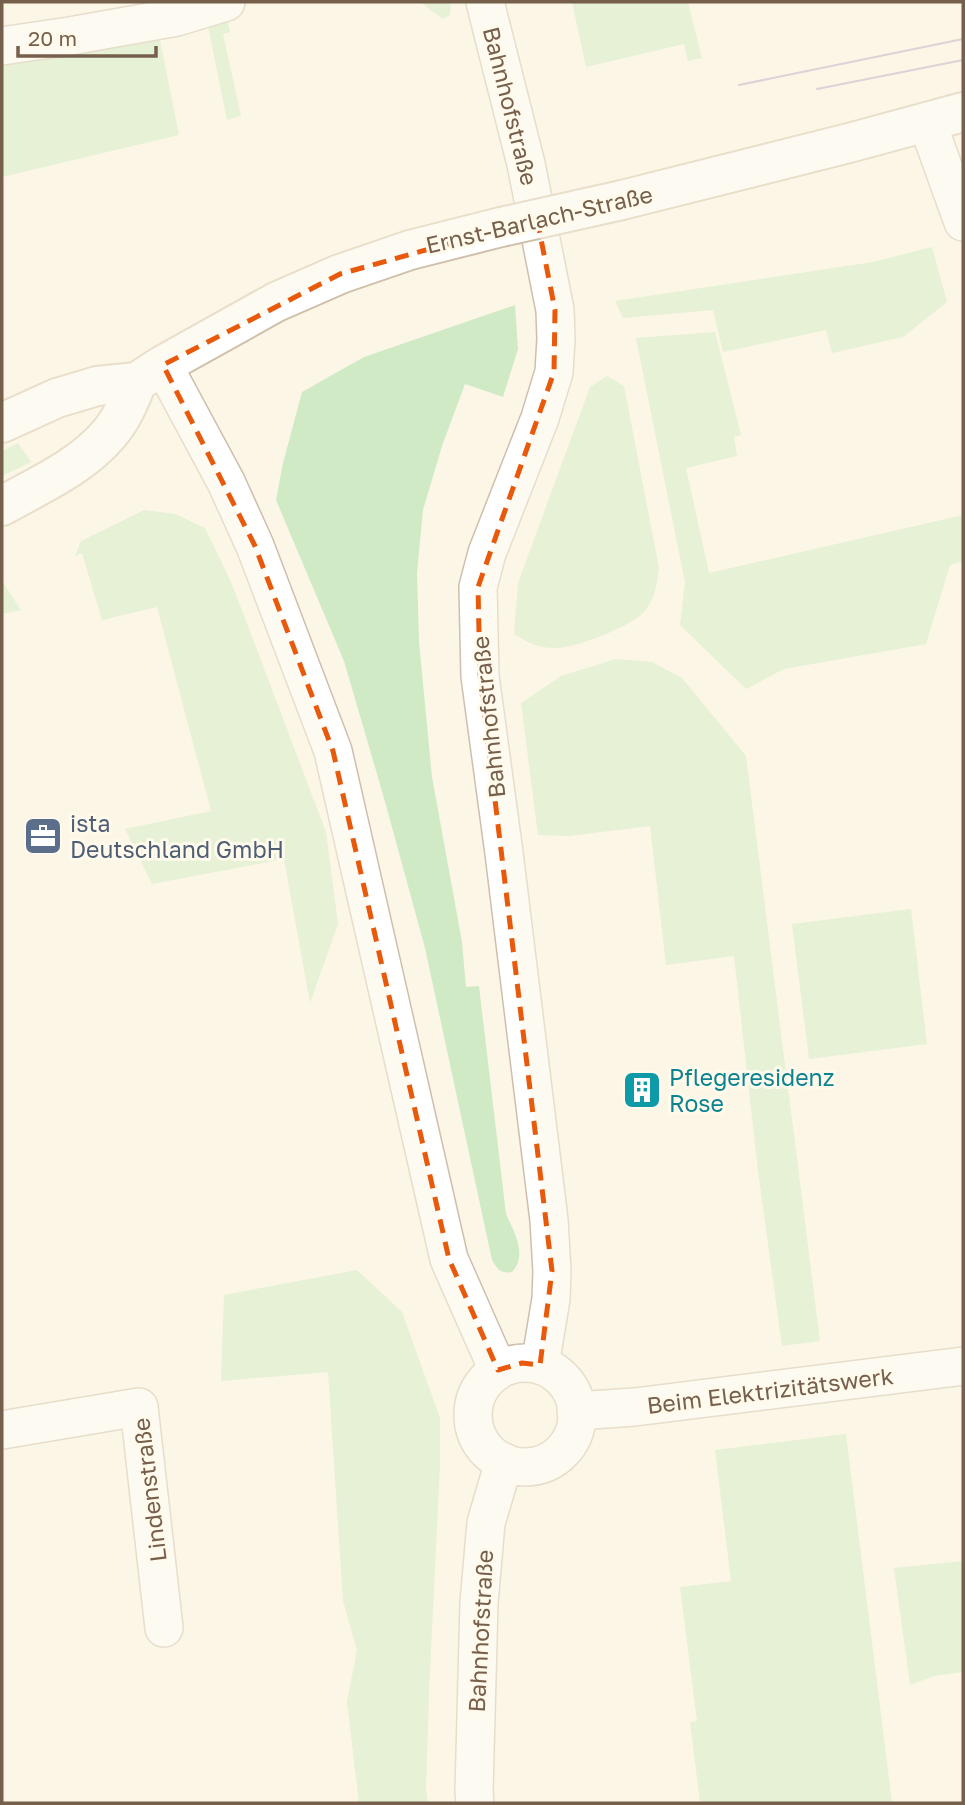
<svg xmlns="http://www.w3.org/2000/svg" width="965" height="1805" font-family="'Golos Text',sans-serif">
<rect width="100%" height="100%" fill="#fcf6e6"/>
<!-- green -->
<g fill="#cfeac4">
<path d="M420,2H451L450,15L443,19Z"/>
<path d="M572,2H688L702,58L688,61L684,44L586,67Z"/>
<path d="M225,8L230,32L223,34L241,116L227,120L205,11Z"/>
<path d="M159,35L179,135L2,177V62Z"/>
<path d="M932,247L947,302L903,337L832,353L826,330L723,352L713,310L623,318L615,301L873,262Z"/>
<path d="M515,305L518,349L503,397L465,384L442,446L423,510L417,573L419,642L432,777L462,942L466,987L479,986L506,1214C514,1232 528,1255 512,1272C501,1274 497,1269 492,1260L425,948L384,798L344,661L276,500L283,463L302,392L364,357Z"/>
<path d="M715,332L741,435L734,437L737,456L686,468L709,573L963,515V561L950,565L926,644L784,669L746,689L680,625L685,582L636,338Z"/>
<path d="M607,376L624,386L659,568C657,583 655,601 643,613C629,627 574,649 554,648C538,648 527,642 514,634L518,583L590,387Z"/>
<path d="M18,443L31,462L2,476V451Z"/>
<path d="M144,510L175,514L205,528L232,584L326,832L338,924L310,1003L284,859L152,884L125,829L211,811L157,607L102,620L82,553L75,556L81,541Z"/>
<path d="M2,581L21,610L2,614Z"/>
<path d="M616,659L652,662L682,678L746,756L820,1341L782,1346L758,1171L734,956L666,965L650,826L569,836L538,835L521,703L561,676Z"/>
<path d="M911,909L927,1044L809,1059L792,924Z"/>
<path d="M357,1270L402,1312L440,1418V1464L429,1693L426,1789L428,1803H359L347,1702L357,1650L343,1601L328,1372L221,1381L224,1295Z"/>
<path d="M846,1434L892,1803H700L690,1722L697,1721L680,1587L731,1581L715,1450Z"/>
<path d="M963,1561V1672L934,1676L910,1685L894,1568Z"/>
</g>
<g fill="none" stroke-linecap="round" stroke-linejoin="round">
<defs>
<g id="minor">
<path d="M485,2L526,164L555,310L556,339L554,372L540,418L487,553L478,587L480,676L504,853L549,1220L552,1271L551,1299L540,1365"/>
<path d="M2,46L70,36L177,17L226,2"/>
<path d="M927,122L963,222"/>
<path d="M163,365L226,482L255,546L333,751L449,1259L498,1370"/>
<circle cx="525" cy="1415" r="52"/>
<path d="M576,1411L635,1407L963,1366"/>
<path d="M2,1430L139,1407L164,1628"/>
<path d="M475,1803L474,1791L479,1603L486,1523L504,1462"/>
</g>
<g id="secondary">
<path d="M622,200L849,143L963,112"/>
<path d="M2,423L57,398L97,386L137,382L163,365L276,302L340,274L410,250L501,227"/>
<path d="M2,506C39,485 81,467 109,434C122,419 130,400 137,382"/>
</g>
</defs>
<!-- minor casing -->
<use href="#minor" stroke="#cebfac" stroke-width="40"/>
<!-- secondary casing -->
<use href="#secondary" stroke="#d1c0a9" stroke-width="42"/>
<!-- minor -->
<use href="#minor" stroke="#fff" stroke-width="37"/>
<!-- secondary -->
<use href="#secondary" stroke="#fff" stroke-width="38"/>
<!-- tram -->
<g stroke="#baa4c6" stroke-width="2">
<path d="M739,85L963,39"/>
<path d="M817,89L963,60"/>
</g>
<defs>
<path id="secondary-bridge" d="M501,227L622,200"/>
</defs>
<!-- secondary-bridge casing -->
<use href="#secondary-bridge" stroke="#d1c0a9" stroke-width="42" stroke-linecap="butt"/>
<!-- secondary-bridge -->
<use href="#secondary-bridge" stroke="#fff" stroke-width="38"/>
</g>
<!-- marked area -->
<path d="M0 0H965V1805H0ZM537,219L555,310L554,372L478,587L480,676L552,1271L540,1365L522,1363L498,1370L449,1259L333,751L255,546L163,365L340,274Z" fill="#fcf6e6" fill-opacity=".55" fill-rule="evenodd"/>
<path fill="none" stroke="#e8590c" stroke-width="5" stroke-dasharray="14 9" stroke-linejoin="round" d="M537,219L555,310L554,372L478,587L480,676L552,1271L540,1365L522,1363L498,1370L449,1259L333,751L255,546L163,365L340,274Z"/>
<!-- icons -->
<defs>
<symbol id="office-square" viewBox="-11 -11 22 22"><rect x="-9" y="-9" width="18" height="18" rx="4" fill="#5c6f8a" stroke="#fffaec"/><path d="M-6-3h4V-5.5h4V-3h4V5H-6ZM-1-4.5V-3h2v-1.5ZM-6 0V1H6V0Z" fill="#fff"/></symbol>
<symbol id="building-square" viewBox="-11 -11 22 22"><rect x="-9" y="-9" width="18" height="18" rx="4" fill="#0f9aa8" stroke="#fffaec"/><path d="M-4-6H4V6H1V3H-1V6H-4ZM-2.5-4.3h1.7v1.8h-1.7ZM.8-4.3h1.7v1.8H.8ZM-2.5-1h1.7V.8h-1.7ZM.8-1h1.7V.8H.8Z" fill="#fff"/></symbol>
</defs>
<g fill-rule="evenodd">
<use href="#office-square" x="21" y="814" width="44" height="44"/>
<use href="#building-square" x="620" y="1068" width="44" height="44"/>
</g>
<g text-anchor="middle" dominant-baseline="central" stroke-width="6" stroke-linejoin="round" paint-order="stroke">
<!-- street labels -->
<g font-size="23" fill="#765f4b" stroke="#fffaec">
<text transform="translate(511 106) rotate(76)">Bahnhofstraße</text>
<text transform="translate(539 219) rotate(-13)">Ernst-Barlach-Straße</text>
<text transform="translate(488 717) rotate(-96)">Bahnhofstraße</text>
<text transform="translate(770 1390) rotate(-7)">Beim Elektrizitätswerk</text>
<text transform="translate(149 1490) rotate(-97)">Lindenstraße</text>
<text transform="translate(480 1631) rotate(-87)">Bahnhofstraße</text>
</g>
<!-- service labels -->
<g font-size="23" fill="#4e5e75" stroke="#fffaec" text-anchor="start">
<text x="70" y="823">ista<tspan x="70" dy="26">Deutschland GmbH</tspan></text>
</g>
<!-- culture labels -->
<g font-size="23" fill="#0d838f" stroke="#fffaec" text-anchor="start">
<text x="669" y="1077">Pflegeresidenz<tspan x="669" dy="26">Rose</tspan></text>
</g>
</g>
<!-- border -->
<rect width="965" height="1805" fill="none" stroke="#765f4b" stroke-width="7"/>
<!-- scale -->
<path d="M18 46v10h138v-10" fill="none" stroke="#765f4b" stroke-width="3.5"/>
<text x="28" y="46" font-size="21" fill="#765f4b" stroke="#fffaec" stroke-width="5" paint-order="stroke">20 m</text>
</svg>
